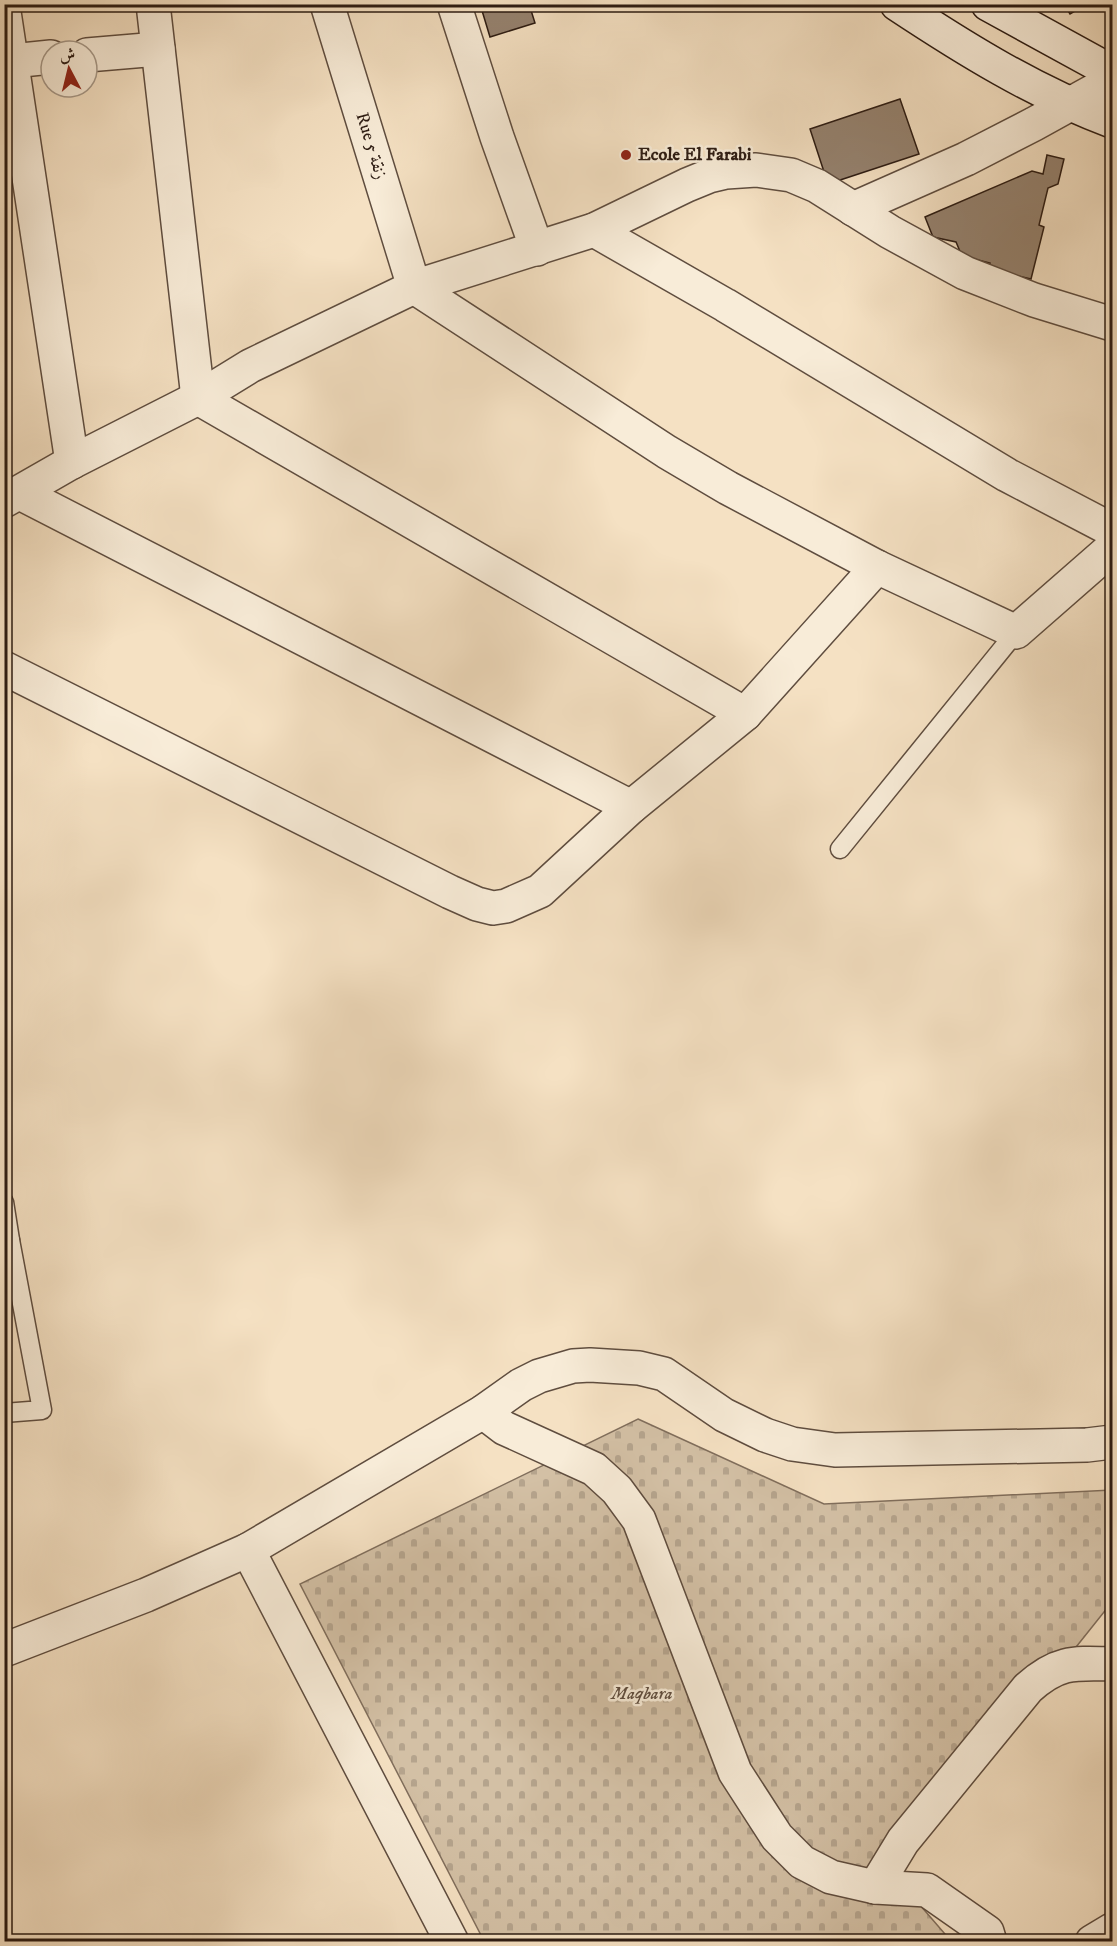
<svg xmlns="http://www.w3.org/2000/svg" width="1117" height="1946" font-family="'IM FELL DW Pica',Amiri,serif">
<defs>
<pattern id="cemetery-stones" width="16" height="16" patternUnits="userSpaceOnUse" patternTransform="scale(1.5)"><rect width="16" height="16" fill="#d3c0a5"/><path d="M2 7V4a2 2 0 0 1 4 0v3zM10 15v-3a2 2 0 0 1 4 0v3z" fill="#b5a48d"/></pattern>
</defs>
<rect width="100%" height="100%" fill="#f5e1c3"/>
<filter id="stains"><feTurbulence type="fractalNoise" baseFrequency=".00333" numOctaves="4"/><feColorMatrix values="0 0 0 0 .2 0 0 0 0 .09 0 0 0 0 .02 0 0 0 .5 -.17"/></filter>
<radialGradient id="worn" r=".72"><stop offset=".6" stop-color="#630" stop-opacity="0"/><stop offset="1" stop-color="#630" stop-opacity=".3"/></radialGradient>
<!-- cemetery -->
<path fill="url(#cemetery-stones)" stroke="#806e5c" stroke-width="1.5" d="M638,1419L824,1504L1112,1490V1602L894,1875L951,1941H484L300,1584Z"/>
<!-- building -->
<g fill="#95826f" stroke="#2d1c13" stroke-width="1.5">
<path d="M480,4H529L535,23L490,37Z"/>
<path d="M1064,4H1087L1070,14Z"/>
<path d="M900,99L919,154L828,184L810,129Z"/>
<path d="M1047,155L1064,159L1058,184L1048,188L1039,225L1044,227L1031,279L989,269L990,263L962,256L956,242L933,237L925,217L1032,171L1043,174Z"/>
</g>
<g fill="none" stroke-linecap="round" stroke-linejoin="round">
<defs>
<g id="lane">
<path d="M840,849L1016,632"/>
<path d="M4,1202L10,1240"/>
<path d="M4,1240H10L42,1410L4,1413"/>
</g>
<g id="street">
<path d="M153,4L198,398L745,714"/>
<path d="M327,4L414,287L667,452L728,488L877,567L1016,632L1112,548"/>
<path d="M454,4L497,137L537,249"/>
<path d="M4,12L72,462"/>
<path d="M87,55L158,49"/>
<path d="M12,61L51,57"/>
<path d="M853,209L966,159L1034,124L1112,81"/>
<path d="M594,230L725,305L1007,475L1112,530"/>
<path d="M20,493L631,807"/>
<path d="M4,501L72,462L198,398L250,366L414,287L594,230L687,185L709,176L726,172L756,170L791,175L817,186L890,232L965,273L1034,300L1112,324"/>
<path d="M4,668L450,892L477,904L493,908L506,906L540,891L631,807L745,714L877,567"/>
<path d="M483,1412L504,1428L594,1469L617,1490L639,1520L735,1772L777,1837L802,1862L831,1877L875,1887L927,1890L987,1932L990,1942"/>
<path d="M248,1550L452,1942"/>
<path d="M4,1650L146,1595L248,1550L483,1412L521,1385L539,1376L573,1366L590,1365L639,1368L664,1374L724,1415L765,1435L792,1444L835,1450L1087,1445L1112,1442"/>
<path d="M875,1887L903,1841L1028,1688C1058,1661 1074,1663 1112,1664"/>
<path d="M1092,1942L1112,1930"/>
</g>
<g id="secondary">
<path d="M897,4C965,49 1036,93 1112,121"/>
<path d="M988,4L1112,72"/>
</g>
</defs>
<!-- lane casing -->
<use href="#lane" stroke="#5f4d3f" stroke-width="21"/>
<!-- street casing -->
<use href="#street" stroke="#5f4d3f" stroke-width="36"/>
<!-- secondary casing -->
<use href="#secondary" stroke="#2d1c13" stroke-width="36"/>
<!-- lane -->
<use href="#lane" stroke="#f8ecd8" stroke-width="18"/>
<!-- street -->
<use href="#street" stroke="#f8ecd8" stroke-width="33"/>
<!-- secondary -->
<use href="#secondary" stroke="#f8ecd8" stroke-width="33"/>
</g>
<!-- markers -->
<circle fill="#8f2418" stroke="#f8ecd8" stroke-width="2" cx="626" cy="155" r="6"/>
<g text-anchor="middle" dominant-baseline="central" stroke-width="5" stroke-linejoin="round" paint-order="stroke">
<!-- street labels -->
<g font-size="18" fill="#2d1c13" stroke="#f8ecd8">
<text transform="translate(371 146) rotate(73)">Rue 5 زنقة</text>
</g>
<!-- poi labels -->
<g font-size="18" font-weight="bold" fill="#2d1c13" stroke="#f8ecd8" text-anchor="start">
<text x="638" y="155">Ecole El Farabi</text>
</g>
<!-- park labels -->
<g font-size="18" font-style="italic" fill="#5f4d3f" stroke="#f8ecd8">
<text x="642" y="1694">Maqbara</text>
</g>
</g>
<!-- margin -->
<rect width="1117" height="1946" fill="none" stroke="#f5e1c3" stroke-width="24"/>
<rect x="6" y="6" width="1105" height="1934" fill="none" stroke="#2d1c13" stroke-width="3"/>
<rect x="12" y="12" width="1093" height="1922" fill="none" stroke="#2d1c13" stroke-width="1.5"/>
<!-- north arrow -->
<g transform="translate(69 69) rotate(353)"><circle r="28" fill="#f8ecd8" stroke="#a79989" stroke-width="1.5"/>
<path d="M0-4.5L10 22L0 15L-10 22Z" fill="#8f2418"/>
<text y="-9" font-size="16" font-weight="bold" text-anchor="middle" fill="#2d1c13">ش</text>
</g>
<rect width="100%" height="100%" filter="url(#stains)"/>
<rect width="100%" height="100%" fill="url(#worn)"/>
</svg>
